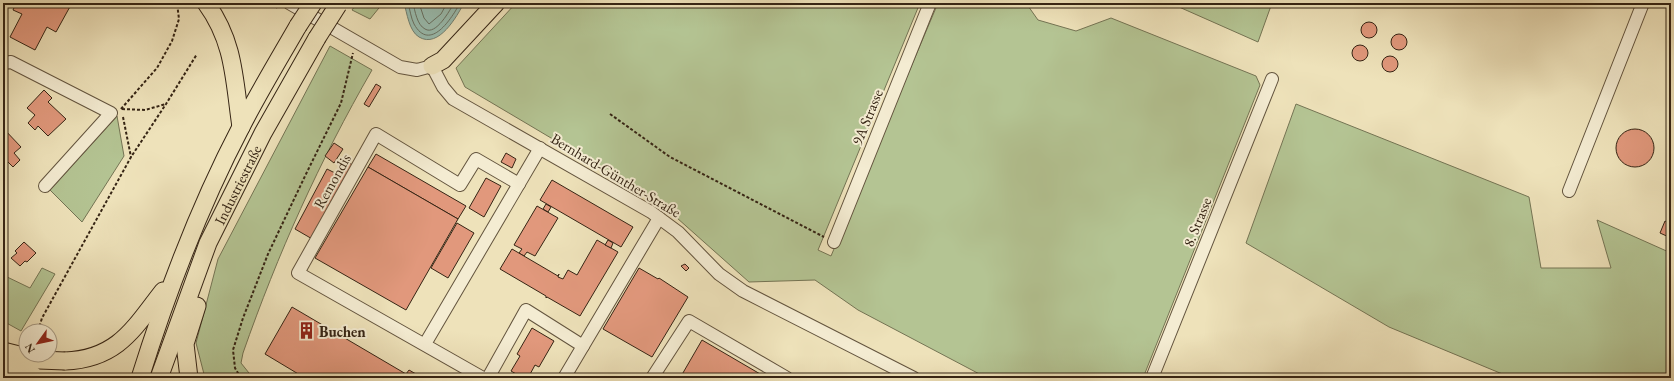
<svg xmlns="http://www.w3.org/2000/svg" width="1674" height="381" font-family="'EB Garamond',serif">
<rect width="100%" height="100%" fill="#eee2ba"/>
<filter id="stains"><feTurbulence type="fractalNoise" baseFrequency=".005" numOctaves="4"/><feColorMatrix values="0 0 0 0 .2 0 0 0 0 .09 0 0 0 0 .02 0 0 0 .5 -.17"/></filter>
<radialGradient id="worn" r=".72"><stop offset=".6" stop-color="#630" stop-opacity="0"/><stop offset="1" stop-color="#630" stop-opacity=".3"/></radialGradient>
<!-- green -->
<g fill="#b4c493" stroke="#747454">
<path d="M357,3H383L370,19L352,10Z"/>
<path d="M516,3H920L818,250L831,256L938,3H1026L1038,20L1076,31L1111,18L1256,76L1260,85L1143,378H987L858,310L815,280L749,282L659,202L465,87L456,68Z"/>
<path d="M1170,3H1272L1258,42Z"/>
<path d="M330,46L372,70C319,162 278,253 243,353L241,363L253,378H205L196,343L218,259Z"/>
<path d="M1296,104L1529,197L1541,268H1611L1597,220L1671,253V378H1512L1389,327L1246,243Z"/>
<path d="M117,116L124,156L82,222L50,190Z"/>
<path d="M42,268L55,274L21,331L3,321V275L30,288Z"/>
</g>
<!-- water -->
<path fill="#99bdb0" stroke="#718072" d="M404,3H464C457,16 439,49 419,37C409,31 407,13 404,3Z"/>
<g fill="none" stroke-linecap="round" stroke-linejoin="round">
<!-- shore -->
<g stroke="#677062" stroke-width="1">
<path d="M408,3C410,10 411,18 414,24C430,53 452,18 460,3"/>
<path d="M413,3C415,11 417,25 425,29C436,36 450,10 454,3"/>
<path d="M419,3L424,18L429,24L441,14L447,3"/>
</g>
</g>
<!-- building -->
<g fill="#e1987c" stroke="#352414">
<path d="M16,3H72L56,32L47,27L35,50L10,37L22,14L13,10Z"/>
<circle cx="1369" cy="30" r="8"/>
<circle cx="1399" cy="42" r="8"/>
<circle cx="1360" cy="53" r="8"/>
<circle cx="1390" cy="64" r="8"/>
<path d="M376,84L381,87L369,107L364,104Z"/>
<path d="M44,90L52,98L48,102L66,119L48,136L38,126L35,130L28,123L35,115L27,108Z"/>
<path d="M3,128L21,147L14,153L20,160L13,167L3,157Z"/>
<circle cx="1635" cy="148" r="19"/>
<path d="M334,143L343,149L334,163L325,156Z"/>
<path d="M506,153L516,159L512,168L501,162Z"/>
<path d="M376,154L466,206L458,219L368,167Z"/>
<path d="M345,161L355,166L314,240L295,229L327,169L337,174Z"/>
<path d="M368,167L458,219L406,310L315,258Z"/>
<path d="M486,178L501,186L484,217L469,208Z"/>
<path d="M552,180L633,227L621,247L540,200Z"/>
<path d="M546,204L551,207L548,212L543,209Z"/>
<path d="M537,206L558,218L535,256L527,252L524,256L519,253L522,249L514,245Z"/>
<path d="M1665,221L1671,224V238L1660,233Z"/>
<path d="M457,223L474,233L448,278L431,268Z"/>
<path d="M597,240L618,252L580,316L547,297L546,298V296L500,269L512,249L558,276L559,274L558,277L563,279L568,270L577,275Z"/>
<path d="M608,240L613,243L611,248L605,245Z"/>
<path d="M24,242L36,253L27,262L25,261L20,266L11,258L17,253L15,251Z"/>
<path d="M685,264L689,268L686,271L681,266Z"/>
<path d="M639,268L658,279L659,278L688,297L652,357L603,329Z"/>
<path d="M292,307L406,374L409,370L416,374L414,378H305L265,354Z"/>
<path d="M532,328L554,341L539,367L535,365L528,378H523L511,371L520,356L517,354Z"/>
<path d="M702,340L767,378H680Z"/>
</g>
<g fill="none" stroke-linecap="round" stroke-linejoin="round">
<defs>
<g id="minor">
<path d="M289,3L400,67L417,70L432,66L443,87L453,99L651,212L678,232L719,274L743,291L914,378"/>
<path d="M3,63L11,62L111,113L45,186"/>
<path d="M1569,191L1643,3"/>
<path d="M834,242L930,3"/>
<path d="M425,344L540,148"/>
<path d="M483,378L298,273L376,134L460,185L476,159L519,184"/>
<path d="M488,378L526,310L583,346"/>
<path d="M564,378L659,218"/>
<path d="M652,378L689,321L787,378"/>
<path d="M1152,378L1272,79"/>
</g>
<g id="highway">
<path d="M206,3C235,43 234,80 241,127"/>
<path d="M432,66L443,60L496,3"/>
<path d="M65,361C118,359 134,328 163,291"/>
<path d="M140,378C167,292 199,207 241,127C259,92 279,59 298,26"/>
<path id="s1" d="M159,378L208,243L263,133L317,38"/>
<path d="M189,378L185,344L197,306"/>
</g>
</defs>
<!-- minor casing -->
<use href="#minor" stroke="#63543e" stroke-width="14"/>
<!-- highway casing -->
<use href="#highway" stroke="#352414" stroke-width="19"/>
<!-- path -->
<g stroke="#352414" stroke-width="2" stroke-dasharray="3 2" stroke-linecap="butt">
<path d="M271,3L278,8"/>
<path d="M121,109L157,68L172,41L179,19L177,3"/>
<path d="M122,109L145,110L166,104"/>
<path d="M610,114L670,157L824,237"/>
<path d="M123,117L131,157"/>
<path d="M38,331L42,318L131,157L166,104L197,54"/>
<path d="M241,378L235,368L233,350L243,318L268,254L306,174L341,103L353,53"/>
</g>
<!-- minor -->
<use href="#minor" stroke="#f4ecd2" stroke-width="12"/>
<!-- highway -->
<use href="#highway" stroke="#eee2ba" stroke-width="17"/>
<defs>
<g id="highway-bridge">
<path d="M298,26L313,3"/>
<path d="M317,38L338,5"/>
<path d="M3,351L39,360L65,361"/>
<path d="M3,364L33,375"/>
</g>
</defs>
<!-- highway-bridge casing -->
<use href="#highway-bridge" stroke="#352414" stroke-width="19" stroke-linecap="butt"/>
<!-- highway-bridge -->
<use href="#highway-bridge" stroke="#eee2ba" stroke-width="17"/>
</g>
<!-- icons -->
<defs>
<symbol id="building-bare" viewBox="-9 -9 18 18"><path d="M-4-6H4V6H1V3H-1V6H-4ZM-2.5-4.3h1.7v1.8h-1.7ZM.8-4.3h1.7v1.8H.8ZM-2.5-1h1.7V.8h-1.7ZM.8-1h1.7V.8H.8Z" fill="#8f2418" stroke="#f4ecd2" stroke-width="2.5" paint-order="stroke"/></symbol>
</defs>
<g fill-rule="evenodd">
<use href="#building-bare" x="294" y="318" width="25" height="25"/>
</g>
<g text-anchor="middle" dominant-baseline="central" stroke-width="4" stroke-linejoin="round" paint-order="stroke">
<!-- street labels -->
<g font-size="15" fill="#352414" stroke="#f4ecd2">
<text transform="translate(867 117) rotate(-68)">9A Strasse</text>
<text transform="translate(616 175) rotate(31)">Bernhard-Günther-Straße</text>
<text transform="translate(332 181) rotate(-61)">Remondis</text>
<text stroke="none"><textPath href="#s1" startOffset="209">Industriestraße</textPath></text>
<text transform="translate(1197 222) rotate(-68)">8. Strasse</text>
</g>
<!-- poi labels -->
<g font-size="15" font-weight="bold" fill="#352414" stroke="#f4ecd2" text-anchor="start">
<text x="319" y="331">Buchen</text>
</g>
</g>
<!-- margin -->
<rect width="1674" height="381" fill="none" stroke="#eee2ba" stroke-width="16"/>
<rect x="4" y="4" width="1666" height="373" fill="none" stroke="#352414" stroke-width="2"/>
<rect x="8" y="8" width="1658" height="365" fill="none" stroke="#352414"/>
<!-- north arrow -->
<g transform="translate(38 343) rotate(237)"><circle r="19" fill="#f4ecd2" stroke="#a89c86"/>
<path d="M0-3L7 15L0 10L-7 15Z" fill="#8f2418"/>
<text y="-6" font-size="11" font-weight="bold" text-anchor="middle" fill="#352414">N</text>
</g>
<rect width="100%" height="100%" filter="url(#stains)"/>
<rect width="100%" height="100%" fill="url(#worn)"/>
</svg>
